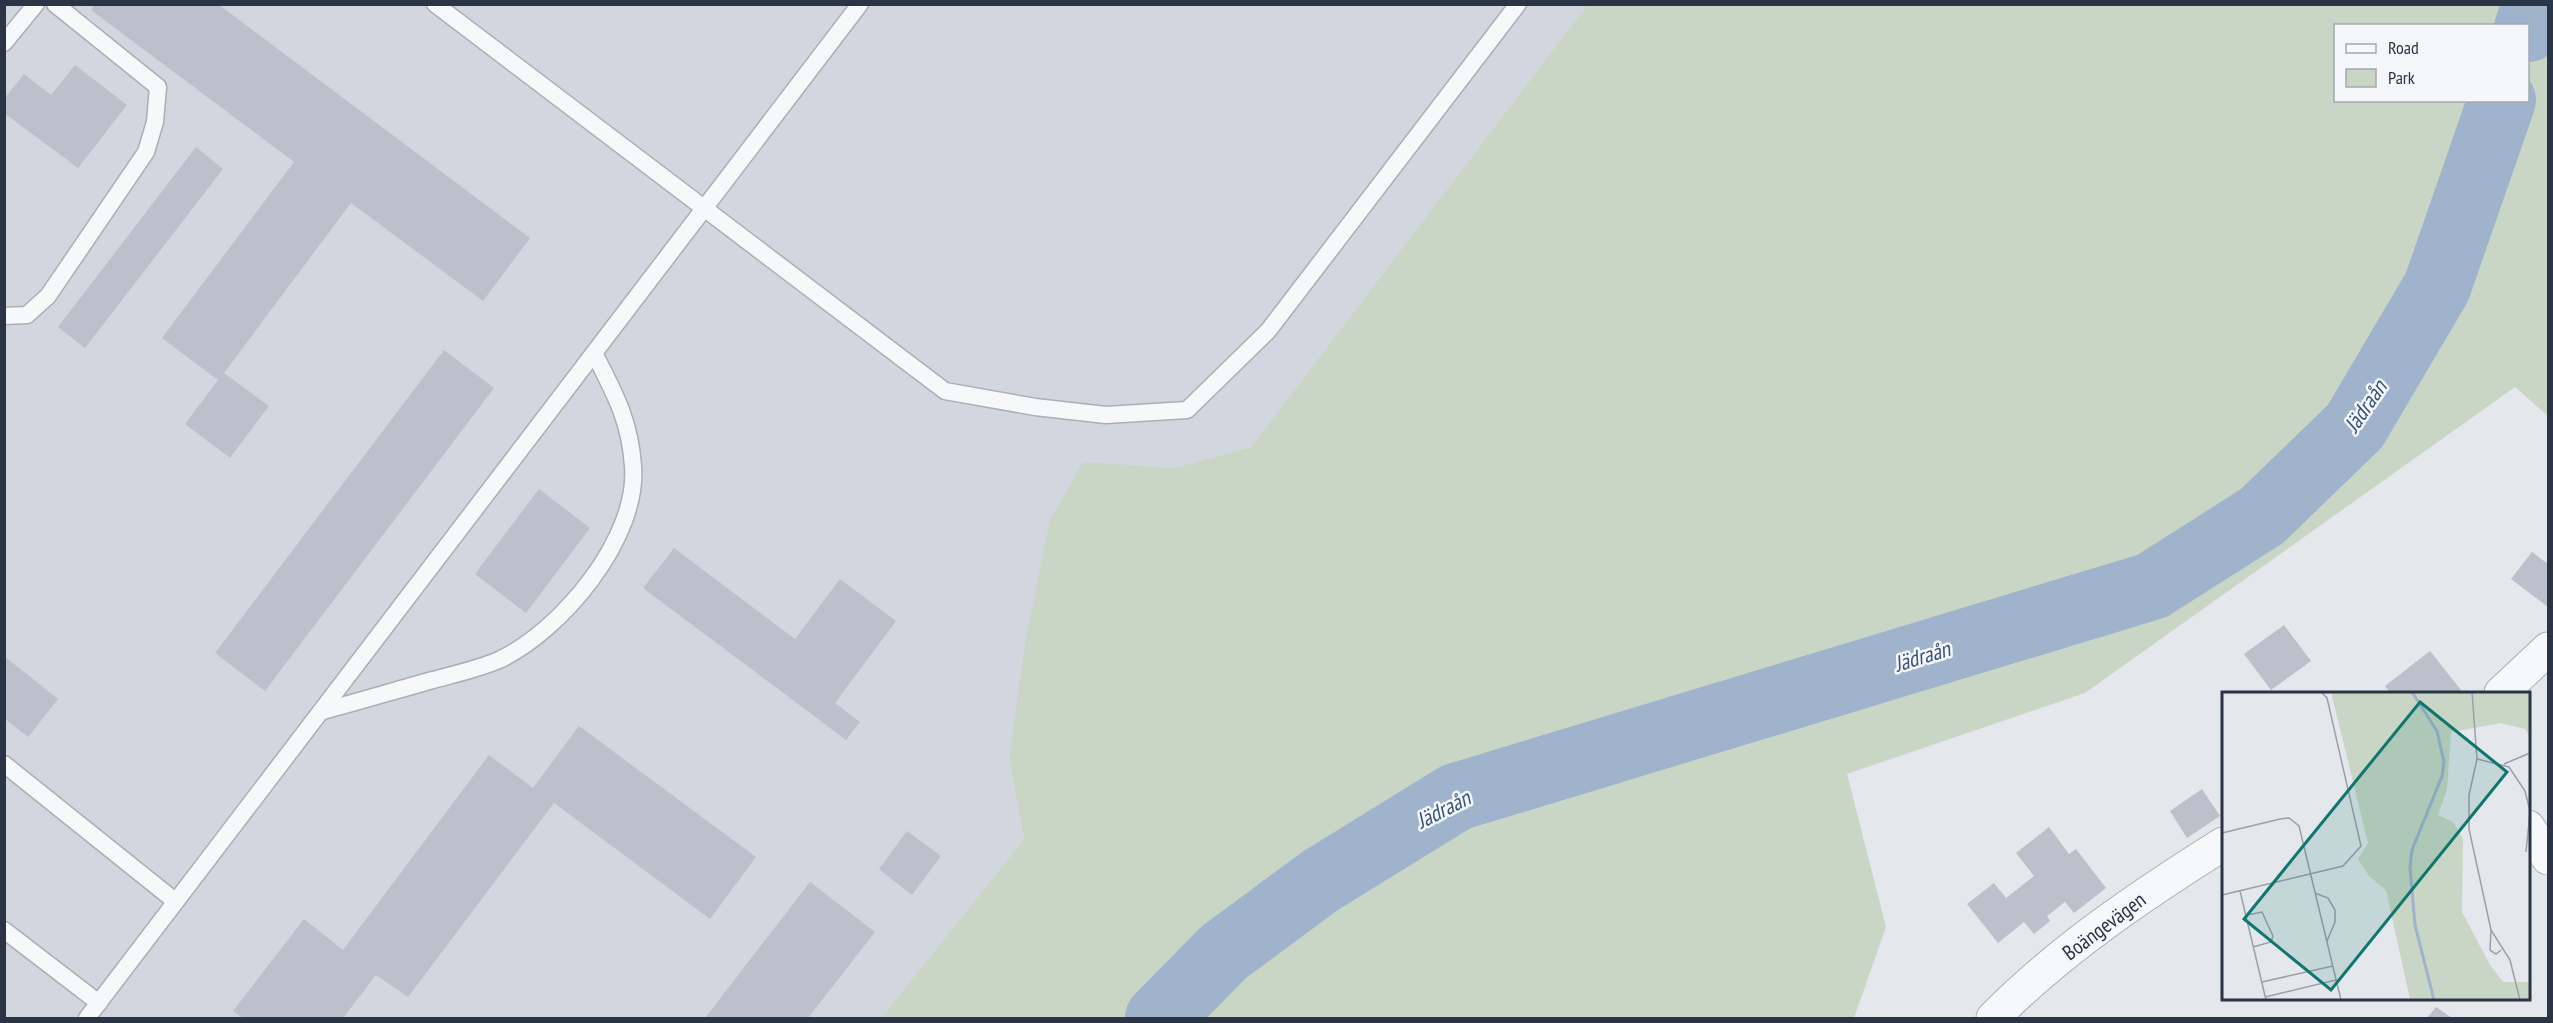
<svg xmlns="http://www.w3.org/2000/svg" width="2553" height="1023" font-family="'PT Sans Narrow',sans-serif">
<rect width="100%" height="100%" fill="#e4e7ec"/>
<!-- built -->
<path fill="#d2d6de" d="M5,5H1587L1251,447L1173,468L1083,463L1009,759L1024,839L881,1018H5Z"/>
<!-- green -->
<path fill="#c9d6c5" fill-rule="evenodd" d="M1587,5H2548V416L2515,387L2085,693L1847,774L1886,927L1854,1018H881L1024,839L1009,759L1026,638L1050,520L1083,462L1173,468L1251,447ZM2336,26H2528V100H2336Z"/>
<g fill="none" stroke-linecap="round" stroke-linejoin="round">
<!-- river -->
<g stroke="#9fb4cc" stroke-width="68">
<path d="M2528,28L2536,4"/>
<path d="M1159,1018L1224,952L1320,881L1456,797L2152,586L2262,516L2355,426L2437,287L2502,100"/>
</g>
</g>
<!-- building -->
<g fill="#bbc0ca">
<path d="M95,4H218L530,238L483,301L351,203L224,373L269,406L230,458L185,424L218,380L162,338L294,162L91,10Z"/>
<path d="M75,65L127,105L78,168L4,113V99L24,74L51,95Z"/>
<path d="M196,147L223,169L85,348L58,327Z"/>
<path d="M444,350L494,388L265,691L215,653Z"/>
<path d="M539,489L590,528L526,613L475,574Z"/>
<path d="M674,548L795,639L840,579L896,621L835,703L860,722L846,740L643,588Z"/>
<path d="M2532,552L2548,564V607L2511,579Z"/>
<path d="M2284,625L2311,661L2271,690L2244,654Z"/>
<path d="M2430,651L2461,690L2457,693H2390L2385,686Z"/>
<path d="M4,656L58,699L28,737L4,718Z"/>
<path d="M579,726L756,857L710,919L554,803L408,997L376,975L343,1018H243L233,1011L304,919L343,950L489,755L533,788Z"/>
<path d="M2202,789L2220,816L2187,838L2170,811Z"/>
<path d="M2049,827L2069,854L2076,849L2106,888L2074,913L2065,902L2047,916L2050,921L2034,934L2024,922L1998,943L1967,904L1994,883L2006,898L2034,876L2016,853Z"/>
<path d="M907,831L941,856L912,895L879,869Z"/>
<path d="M810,882L875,932L808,1018H705Z"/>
<path d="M2436,1007L2452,1018H2427Z"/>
</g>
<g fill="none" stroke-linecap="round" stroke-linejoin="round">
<defs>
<g id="lane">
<path d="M435,4L945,391L1035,407L1106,415L1187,410L1268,331L1518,4"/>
<path d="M4,43L36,4"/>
<path d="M4,316L27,315L48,296L146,152L155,122L158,87L55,4"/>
<path d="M323,711C360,701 397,690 433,680C455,674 478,669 499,660C561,631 639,538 633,466C630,421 615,394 595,355"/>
<path d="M4,764L175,901"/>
<path d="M4,930L99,1003"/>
<path d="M87,1018L860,4"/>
</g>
<g id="street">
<path d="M2501,693L2548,649"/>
<path d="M2528,827L2548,858"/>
<path d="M1993,1018C2060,950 2142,895 2223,844"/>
</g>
</defs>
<!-- lane casing -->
<use href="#lane" stroke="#a9aeb7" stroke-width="19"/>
<!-- street casing -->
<use href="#street" stroke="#a9aeb7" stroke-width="35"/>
<!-- lane -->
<use href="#lane" stroke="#f7f8fa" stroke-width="16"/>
<!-- street -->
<use href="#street" stroke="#f7f8fa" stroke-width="33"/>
</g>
<g text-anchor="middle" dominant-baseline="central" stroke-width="5" stroke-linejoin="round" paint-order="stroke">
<!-- street labels -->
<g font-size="21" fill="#2b3445" stroke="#f4f6f9">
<text transform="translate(2104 926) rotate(-37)">Boängevägen</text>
</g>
<!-- water labels -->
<g font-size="22" font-style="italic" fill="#34527a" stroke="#f4f6f9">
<text transform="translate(2365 406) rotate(-56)">Jädraån</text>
<text transform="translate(1922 656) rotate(-17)">Jädraån</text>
<text transform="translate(1443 809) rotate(-27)">Jädraån</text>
</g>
</g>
<!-- overview -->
<g transform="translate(2222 692)">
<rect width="308" height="308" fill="#e4e7ec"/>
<path d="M109,0H307V43L303,37L279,31L229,40L225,97L216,123L231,130L241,147L240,220L268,273L281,290H307V307H188L164,198L147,184L136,167L146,151Z" fill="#c9d6c5"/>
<path fill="none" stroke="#9fb4cc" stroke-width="3" d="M190,0L215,39L222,70L220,84L190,158L188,175L193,233L212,308"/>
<path fill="none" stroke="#9a9fa9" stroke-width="1.5" d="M250,0L255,67L247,103V137L269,238L288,268L298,308M255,67L287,75L303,99L308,119M282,72L308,61M0,141L58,127L67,126L77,134L119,308M304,160L308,120M18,199L44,308M93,201L106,206L113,218V230L105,249M0,203L121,174L139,154L105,6L99,0M25,223L40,220L51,244L49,250L31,255M269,238L268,258L274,262L279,258M40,290L111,274M43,305L114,288"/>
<path fill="#0f766e" fill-opacity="0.15" stroke="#0f766e" stroke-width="3" d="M198,10L285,80L109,298L22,227Z"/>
<rect width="308" height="308" fill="none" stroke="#2b3445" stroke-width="3"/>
</g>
<!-- border -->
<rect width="2553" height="1023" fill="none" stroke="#2b3445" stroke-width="12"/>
<!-- legend -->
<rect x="2334" y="24" width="195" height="78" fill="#f4f6f9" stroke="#a4a8b1" stroke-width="1.5"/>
<rect x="2346" y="44" width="30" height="9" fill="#f7f8fa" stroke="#a4a8b1" stroke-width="1.5"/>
<text x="2388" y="54" font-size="18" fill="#2b3445">Road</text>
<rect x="2346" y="69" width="30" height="18" fill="#c9d6c5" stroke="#a4a8b1" stroke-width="1.5"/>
<text x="2388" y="84" font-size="18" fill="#2b3445">Park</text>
</svg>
